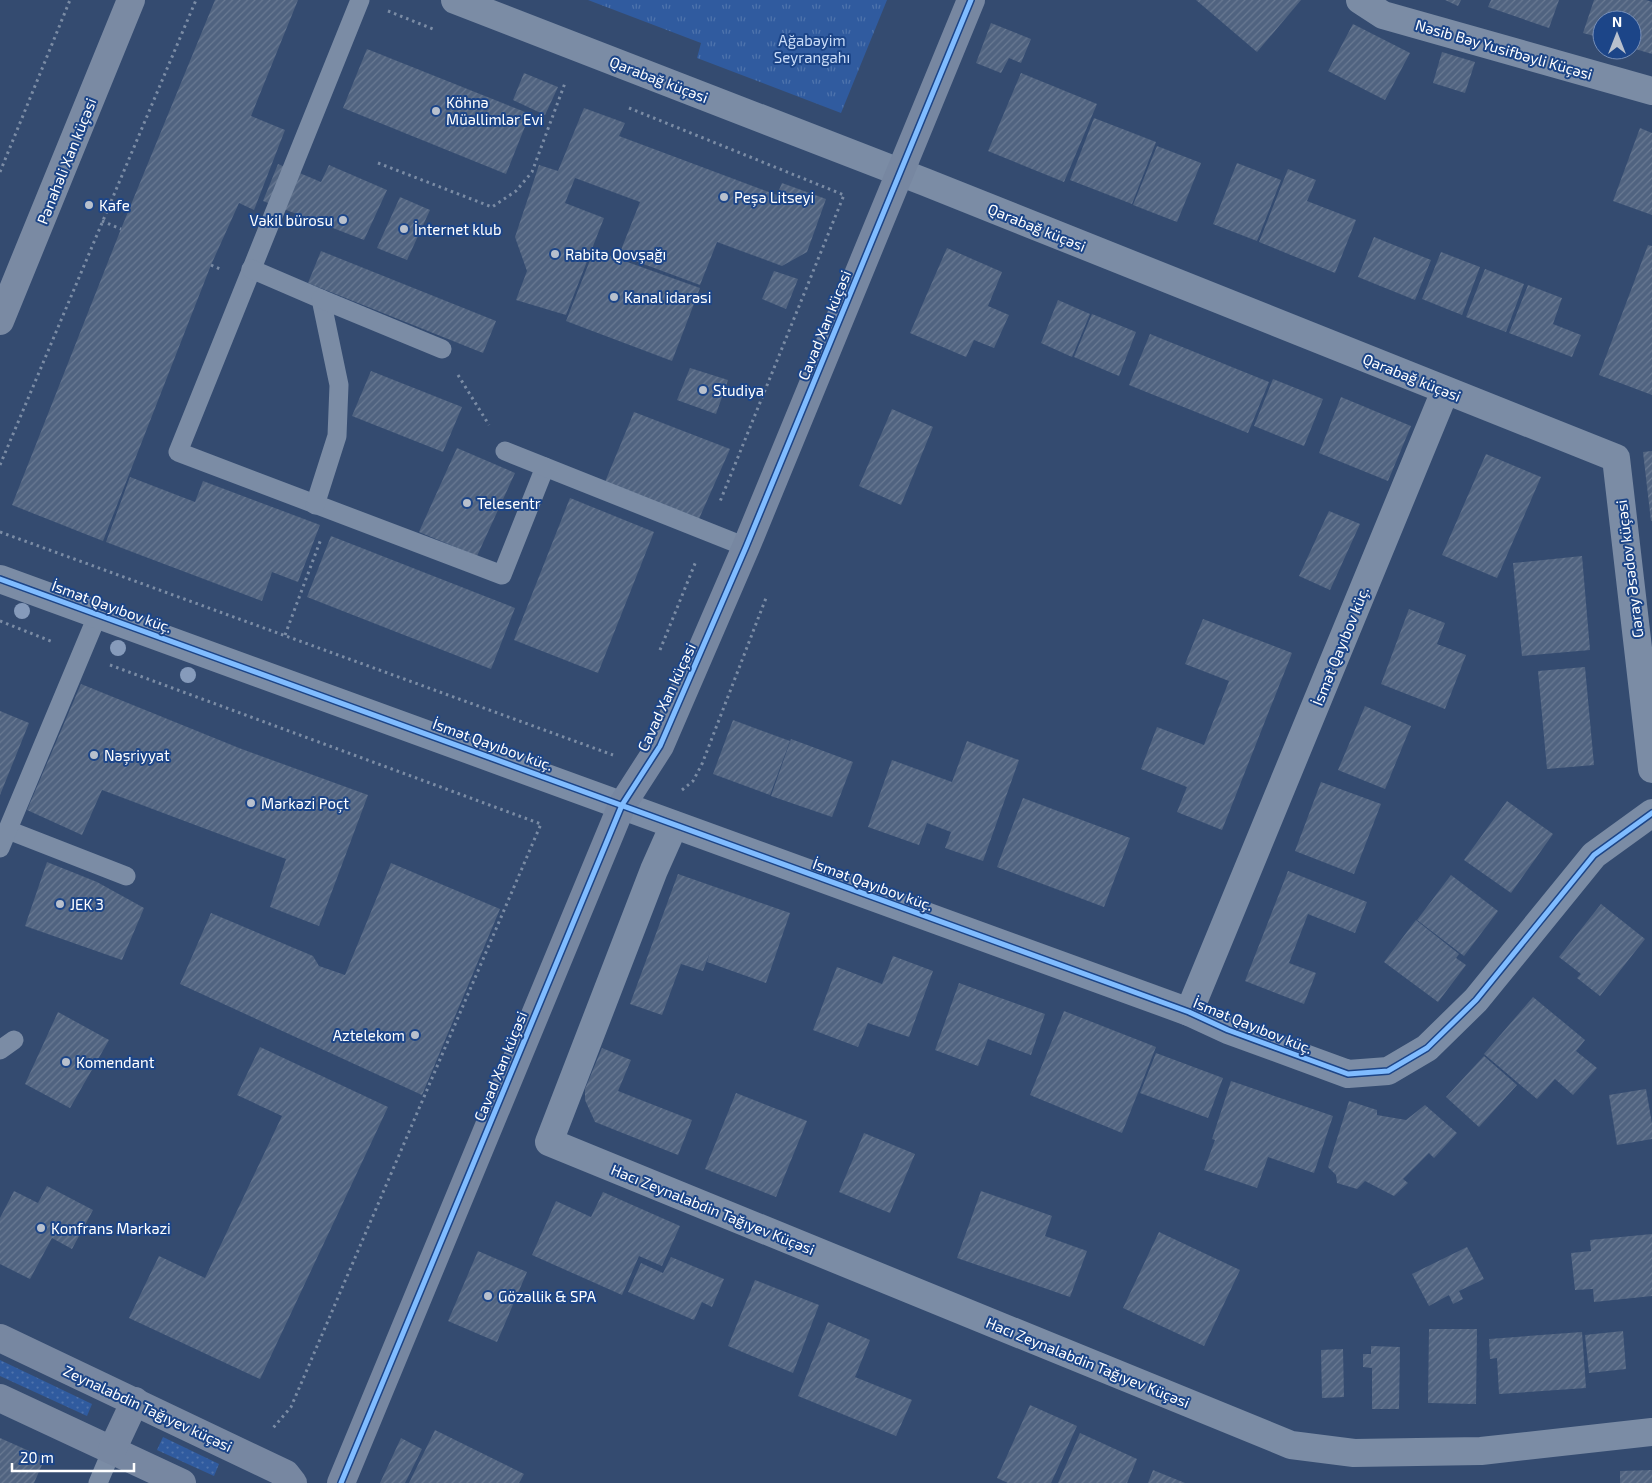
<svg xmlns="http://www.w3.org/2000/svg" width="1652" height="1483" font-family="'Exo 2',sans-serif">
<defs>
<pattern id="grass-dots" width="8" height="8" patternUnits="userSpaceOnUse" patternTransform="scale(1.25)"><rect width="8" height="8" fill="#305b9f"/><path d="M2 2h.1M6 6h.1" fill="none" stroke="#4f74ad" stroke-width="1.8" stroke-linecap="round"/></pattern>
<pattern id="park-tufts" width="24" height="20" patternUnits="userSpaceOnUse" patternTransform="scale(1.25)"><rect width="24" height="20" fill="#305b9f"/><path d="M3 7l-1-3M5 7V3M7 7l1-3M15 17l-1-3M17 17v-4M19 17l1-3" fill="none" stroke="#4f74ad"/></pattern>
<pattern id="building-hatch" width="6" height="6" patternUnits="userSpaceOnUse" patternTransform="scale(1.25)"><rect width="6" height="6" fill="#506380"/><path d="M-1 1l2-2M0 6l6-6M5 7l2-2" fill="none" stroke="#6a7a93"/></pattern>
</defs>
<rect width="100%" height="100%" fill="#344b70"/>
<!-- grass -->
<g fill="url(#grass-dots)">
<path d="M0,1360L92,1404L87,1416L0,1376Z"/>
<path d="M163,1437L219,1464L214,1476L157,1450Z"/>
</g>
<!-- park -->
<path fill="url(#park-tufts)" d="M588,0H887L841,113L697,58L701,43Z"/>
<!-- building -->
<g fill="url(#building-hatch)">
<path d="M215,0H298L251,116L285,130L254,210L239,203L211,265L103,541L12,505L121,229Z"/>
<path d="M1196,0H1301L1257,52Z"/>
<path d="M1445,0H1461L1458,6Z"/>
<path d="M1491,0H1559L1549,28L1488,7Z"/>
<path d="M1594,0H1646L1652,2V54L1632,48V20H1602V38L1583,33Z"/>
<path d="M991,23L1031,39L1021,63L1009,58L1001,73L976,63Z"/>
<path d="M1353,24L1410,53L1385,100L1328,71Z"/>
<path d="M367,49L530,114L506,174L343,108Z"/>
<path d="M1442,52L1475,62L1465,93L1433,83Z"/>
<path d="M524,73L558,87L545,115L513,100Z"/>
<path d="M1021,73L1097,104L1064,182L988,151Z"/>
<path d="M584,108L625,123L619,136L777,195L782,183L826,199L807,252L782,266L717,242L700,285L619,255L640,202L575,178L565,203L604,218L566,315L516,300L527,271L515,237L539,165L558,171Z"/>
<path d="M1094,118L1156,142L1132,204L1070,180Z"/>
<path d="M1640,128L1652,133V215L1613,201Z"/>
<path d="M1157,146L1201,163L1177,222L1133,205Z"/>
<path d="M1237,163L1281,180L1257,241L1213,224Z"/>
<path d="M278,164L321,182L329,165L387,190L364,240L263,201Z"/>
<path d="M1288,169L1316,180L1307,201L1356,220L1335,273L1259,242Z"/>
<path d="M400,197L430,210L407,260L377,248Z"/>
<path d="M1374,237L1431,260L1415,300L1358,277Z"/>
<path d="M1648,245L1652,246V395L1599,375Z"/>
<path d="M947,248L1002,272L988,306L1009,315L994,348L974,340L966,357L910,333Z"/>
<path d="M594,250L700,288L672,361L566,321Z"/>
<path d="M321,251L496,321L483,353L308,283Z"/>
<path d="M1441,252L1480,267L1462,315L1422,299Z"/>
<path d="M1485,269L1524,284L1506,332L1466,317Z"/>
<path d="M774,271L798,279L786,309L762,299Z"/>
<path d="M1528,285L1562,298L1553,324L1581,335L1572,357L1509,333Z"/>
<path d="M1058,300L1090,314L1072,357L1041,343Z"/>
<path d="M1092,314L1136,332L1119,376L1074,357Z"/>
<path d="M1150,334L1269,382L1248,433L1129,385Z"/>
<path d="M690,368L728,380L716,414L677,400Z"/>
<path d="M371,371L462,407L443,452L352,416Z"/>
<path d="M1273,379L1323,399L1304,446L1254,426Z"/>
<path d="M1341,397L1411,426L1388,481L1319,453Z"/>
<path d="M892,409L933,427L901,505L859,486Z"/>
<path d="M634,412L730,449L698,521L605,482Z"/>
<path d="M457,448L515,473L477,556L419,532Z"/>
<path d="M1652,451V521H1651L1643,452Z"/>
<path d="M1486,454L1541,477L1497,578L1442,555Z"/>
<path d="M130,477L195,502L203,481L320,525L298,582L272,572L262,601L106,542Z"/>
<path d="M570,498L654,532L598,673L514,640Z"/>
<path d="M1329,511L1360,524L1330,590L1299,576Z"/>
<path d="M331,536L515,608L491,669L307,597Z"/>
<path d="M1582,556L1590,650L1522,656L1513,563Z"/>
<path d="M1409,609L1445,623L1437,644L1466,655L1445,709L1381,684Z"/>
<path d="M1203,619L1292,653L1222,830L1177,812L1187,787L1141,769L1157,727L1204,745L1229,681L1185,664Z"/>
<path d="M1585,667L1594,765L1547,769L1538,671Z"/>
<path d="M81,684L239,748L368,795L319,926L270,907L286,859L102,790L82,835L27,810Z"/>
<path d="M1365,706L1411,726L1385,789L1338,770Z"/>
<path d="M0,711L29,723L0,795Z"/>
<path d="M733,720L790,741L770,795L713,774Z"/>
<path d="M791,739L853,762L832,817L771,796Z"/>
<path d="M967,741L1019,760L983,861L945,848L951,832L927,823L919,845L868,827L892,760L952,782Z"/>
<path d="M1321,782L1381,804L1354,874L1295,851Z"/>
<path d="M1023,798L1130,838L1104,907L997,867Z"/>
<path d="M1507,801L1553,834L1511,893L1464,860Z"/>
<path d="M47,862L97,882L144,908L122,960L25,926Z"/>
<path d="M391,863L500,909L422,1095L180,984L211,913L313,956L319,966L345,975Z"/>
<path d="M1288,871L1367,902L1355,933L1308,914L1289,963L1316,973L1304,1004L1245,981Z"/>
<path d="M678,874L790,913L766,983L707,962L710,952L703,971L681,964L662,1015L630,1004Z"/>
<path d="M1451,875L1498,911L1464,956L1417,920Z"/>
<path d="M1601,904L1645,939L1600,996L1577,978L1581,974L1559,957Z"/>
<path d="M1416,920L1459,954L1456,958L1466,965L1438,1002L1384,962Z"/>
<path d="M893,956L933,971L909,1037L868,1023L858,1047L813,1030L837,967L882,984Z"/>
<path d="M959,983L1045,1014L1031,1055L988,1039L978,1066L935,1050Z"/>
<path d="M1533,997L1585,1040L1576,1051L1597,1068L1573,1095L1555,1079L1537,1099L1484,1054Z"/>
<path d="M1064,1011L1156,1047L1122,1133L1030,1095Z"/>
<path d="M58,1012L109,1040L70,1108L25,1084Z"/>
<path d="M260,1047L388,1107L260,1379L129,1318L159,1256L205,1278L282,1116L237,1095Z"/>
<path d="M602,1048L631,1060L618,1091L692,1120L678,1155L595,1122L585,1100V1089Z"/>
<path d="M1156,1053L1223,1078L1208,1118L1140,1093Z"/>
<path d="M1484,1056L1517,1085L1479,1127L1446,1097Z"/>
<path d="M1231,1081L1333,1116L1314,1173L1268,1157L1257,1188L1204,1170L1215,1140L1212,1139Z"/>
<path d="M1646,1089L1652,1124V1139L1617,1145L1609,1095Z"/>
<path d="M736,1093L807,1121L776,1197L705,1169Z"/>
<path d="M1349,1101L1377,1110V1115L1406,1120L1425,1105L1457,1133L1434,1158L1429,1153L1403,1179L1408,1183L1394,1196L1365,1181L1357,1189L1337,1183L1336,1175L1328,1167Z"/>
<path d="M864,1133L915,1154L890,1213L839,1192Z"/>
<path d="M47,1186L93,1210L72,1249L52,1238L30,1279L0,1264V1218L14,1191L38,1203Z"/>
<path d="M981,1191L1052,1216L1045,1236L1087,1251L1070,1297L957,1258Z"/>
<path d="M603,1192L680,1226L662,1266L639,1256L622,1295L532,1255L556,1201L591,1217Z"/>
<path d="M1159,1232L1240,1270L1204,1346L1123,1308Z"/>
<path d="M1652,1234V1296L1594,1302L1593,1289L1575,1290L1571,1253L1591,1251L1590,1240Z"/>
<path d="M1467,1247L1484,1279L1459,1291L1463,1299L1453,1304L1449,1295L1429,1306L1412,1274Z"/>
<path d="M478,1251L527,1272L497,1342L448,1321Z"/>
<path d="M671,1257L724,1279L712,1307L702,1302L694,1320L628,1292L641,1263L663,1273Z"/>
<path d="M755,1280L819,1305L793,1373L728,1346Z"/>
<path d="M828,1322L870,1340L855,1377L912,1400L896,1436L798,1396Z"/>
<path d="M1429,1329H1477L1476,1404L1428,1403Z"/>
<path d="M1623,1331L1626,1369L1589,1373L1585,1335Z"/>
<path d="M1582,1332L1586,1388L1499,1394L1497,1358L1490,1359L1489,1339Z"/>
<path d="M1371,1346L1400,1347L1399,1409H1372V1368L1363,1367V1354H1371Z"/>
<path d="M1343,1349L1344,1397L1322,1398L1321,1350Z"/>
<path d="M1030,1405L1077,1426L1051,1483H1008L997,1478Z"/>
<path d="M435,1430L524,1474L519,1483H409Z"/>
<path d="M1080,1433L1137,1459L1127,1483H1058Z"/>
<path d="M0,1438L45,1458L34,1483H0Z"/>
<path d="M401,1438L422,1449L405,1483H380Z"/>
<path d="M1153,1470L1185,1483H1148Z"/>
<path d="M1652,1470V1483H1620V1471Z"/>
</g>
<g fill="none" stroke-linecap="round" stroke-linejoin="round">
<!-- path -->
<g stroke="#7b8ca5" stroke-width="3" stroke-dasharray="2.5 4" stroke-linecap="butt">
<path d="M388,11L433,29"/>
<path d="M629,108L844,195L719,504"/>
<path d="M378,163L492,207L516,191L532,172L565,83"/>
<path d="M0,172L70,0"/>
<path d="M102,221L121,229"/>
<path d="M211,265L220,269"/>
<path d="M458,375L489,425"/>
<path d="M0,465L196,0"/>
<path d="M0,532L613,755"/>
<path d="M0,621L53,642"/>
<path d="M285,635L321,539"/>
<path d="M660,650L696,561"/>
<path d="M110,665L541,824L291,1407L273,1428"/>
<path d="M682,790L693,781L702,764L766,598"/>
</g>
<!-- lane -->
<g stroke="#7b8ca5" stroke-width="19">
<path d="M360,0L178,452L502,575L545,467"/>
<path d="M251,269L321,299L339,385L337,436L315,505"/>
<path d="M321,299L442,349"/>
<path d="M505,451L746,547"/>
<path d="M8,830L126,876"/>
<path d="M0,848L98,614"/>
<path d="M0,1050L14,1040"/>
<path d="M98,1483L112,1450"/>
</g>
<!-- street -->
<g stroke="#7b8ca5" stroke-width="28">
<path d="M455,0L925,182L1616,458L1652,769"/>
<path d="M1360,0L1383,15L1652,91"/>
<path d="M0,579L1189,1012L1228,1030L1348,1074L1388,1071L1427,1048L1476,1000L1594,855L1652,813"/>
<path d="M674,825L654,870L549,1142L1291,1445L1354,1453L1481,1451L1652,1432"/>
<path d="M1189,1012L1445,391"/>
</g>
<!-- secondary -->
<g stroke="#7787a1" stroke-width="28">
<path d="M0,1338L286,1474L293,1483"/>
<path d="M0,1398L182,1483"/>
<path d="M112,1450L135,1401"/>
<path d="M341,1483L622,805L660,746L746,547L971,0"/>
</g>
<!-- primary -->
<path stroke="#7a8aa3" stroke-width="28" d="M0,321L131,0"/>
<defs>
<g id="cycleway">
<path d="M0,579L1189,1012L1228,1030L1348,1074L1388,1071L1427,1048L1476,1000L1594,855L1652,813"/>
<path d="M341,1483L622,805L660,746L746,547L971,0"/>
</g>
</defs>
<!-- cycleway casing -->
<use href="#cycleway" stroke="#1c4588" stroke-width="8"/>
<!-- cycleway -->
<use href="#cycleway" stroke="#80bcff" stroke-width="5"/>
</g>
<!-- trees -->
<g fill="#869bbb">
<circle cx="22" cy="611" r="8"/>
<circle cx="118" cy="648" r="8"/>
<circle cx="188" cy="675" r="8"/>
</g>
<!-- markers -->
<g fill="#b8c0cd" stroke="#1c4588" stroke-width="2">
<circle cx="436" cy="111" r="5"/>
<circle cx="724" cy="197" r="5"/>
<circle cx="89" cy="205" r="5"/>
<circle cx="343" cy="220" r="5"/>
<circle cx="404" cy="229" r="5"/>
<circle cx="555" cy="254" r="5"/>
<circle cx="614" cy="297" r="5"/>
<circle cx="703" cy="390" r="5"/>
<circle cx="467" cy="503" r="5"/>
<circle cx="94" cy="755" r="5"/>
<circle cx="251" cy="803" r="5"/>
<circle cx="60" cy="904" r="5"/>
<circle cx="415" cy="1035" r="5"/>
<circle cx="66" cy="1062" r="5"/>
<circle cx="41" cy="1228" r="5"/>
<circle cx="488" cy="1296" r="5"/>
</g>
<g text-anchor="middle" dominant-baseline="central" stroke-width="4" stroke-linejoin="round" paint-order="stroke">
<!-- park labels -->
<g font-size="15" fill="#caddf9" stroke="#1c4588">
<text x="812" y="40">Ağabəyim<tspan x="812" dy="17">Seyrangahı</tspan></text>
</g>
<!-- street labels -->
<g font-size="15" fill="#fff" stroke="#1c4588">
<text transform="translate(1504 49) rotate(16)">Nəsib Bəy Yusifbəyli Küçəsi</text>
<text transform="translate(659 79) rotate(21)">Qarabağ küçəsi</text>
<text transform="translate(66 161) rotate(-68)">Pənahəli Xan küçəsi</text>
<text transform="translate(1037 227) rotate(22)">Qarabağ küçəsi</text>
<text transform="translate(824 325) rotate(-68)">Cavad Xan küçəsi</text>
<text transform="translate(1412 377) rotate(22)">Qarabağ küçəsi</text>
<text transform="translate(1629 569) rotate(-97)">Gəray Əsədov küçəsi</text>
<text transform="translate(112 606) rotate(20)">İsmət Qayıbov küç.</text>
<text transform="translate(1340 646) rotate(-68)">İsmət Qayıbov küç.</text>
<text transform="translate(666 697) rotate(-65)">Cavad Xan küçəsi</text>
<text transform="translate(493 744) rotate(20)">İsmət Qayıbov küç.</text>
<text transform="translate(873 884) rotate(20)">İsmət Qayıbov küç.</text>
<text transform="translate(1253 1025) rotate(22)">İsmət Qayıbov küç.</text>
<text transform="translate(500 1066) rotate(-68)">Cavad Xan küçəsi</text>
<text transform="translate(713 1209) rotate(22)">Hacı Zeynalabdin Tağıyev Küçəsi</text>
<text transform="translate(1088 1362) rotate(22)">Hacı Zeynalabdin Tağıyev Küçəsi</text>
<text transform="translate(148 1408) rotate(25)">Zeynalabdin Tağıyev küçəsi</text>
</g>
<!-- poi labels -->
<g font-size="15" fill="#fff" stroke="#1c4588" text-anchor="start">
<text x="446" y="102">Köhnə<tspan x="446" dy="17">Müəllimlər Evi</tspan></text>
<text x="734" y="197">Peşə Litseyi</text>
<text x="99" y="205">Kafe</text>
<text x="333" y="220" text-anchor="end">Vəkil bürosu</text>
<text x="414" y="229">İnternet klub</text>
<text x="565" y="254">Rabitə Qovşağı</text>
<text x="624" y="297">Kanal idarəsi</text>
<text x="713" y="390">Studiya</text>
<text x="477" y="503">Telesentr</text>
<text x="104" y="755">Nəşriyyat</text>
<text x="261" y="803">Mərkəzi Poçt</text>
<text x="70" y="904">JEK 3</text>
<text x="405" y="1035" text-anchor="end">Aztelekom</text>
<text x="76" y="1062">Komendant</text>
<text x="51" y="1228">Konfrans Mərkəzi</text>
<text x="498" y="1296">Gözəllik &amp; SPA</text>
</g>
</g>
<!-- north arrow -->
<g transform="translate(1617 35)"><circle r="24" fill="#1c4588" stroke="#778fb8"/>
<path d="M0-4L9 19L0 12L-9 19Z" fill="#b8c0cd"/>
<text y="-8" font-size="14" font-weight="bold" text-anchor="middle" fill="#ffffff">N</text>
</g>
<!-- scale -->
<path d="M12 1463v8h122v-8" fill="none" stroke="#ffffff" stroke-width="2.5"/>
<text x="20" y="1463" font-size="15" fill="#ffffff" stroke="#1c4588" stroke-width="4" paint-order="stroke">20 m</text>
</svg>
